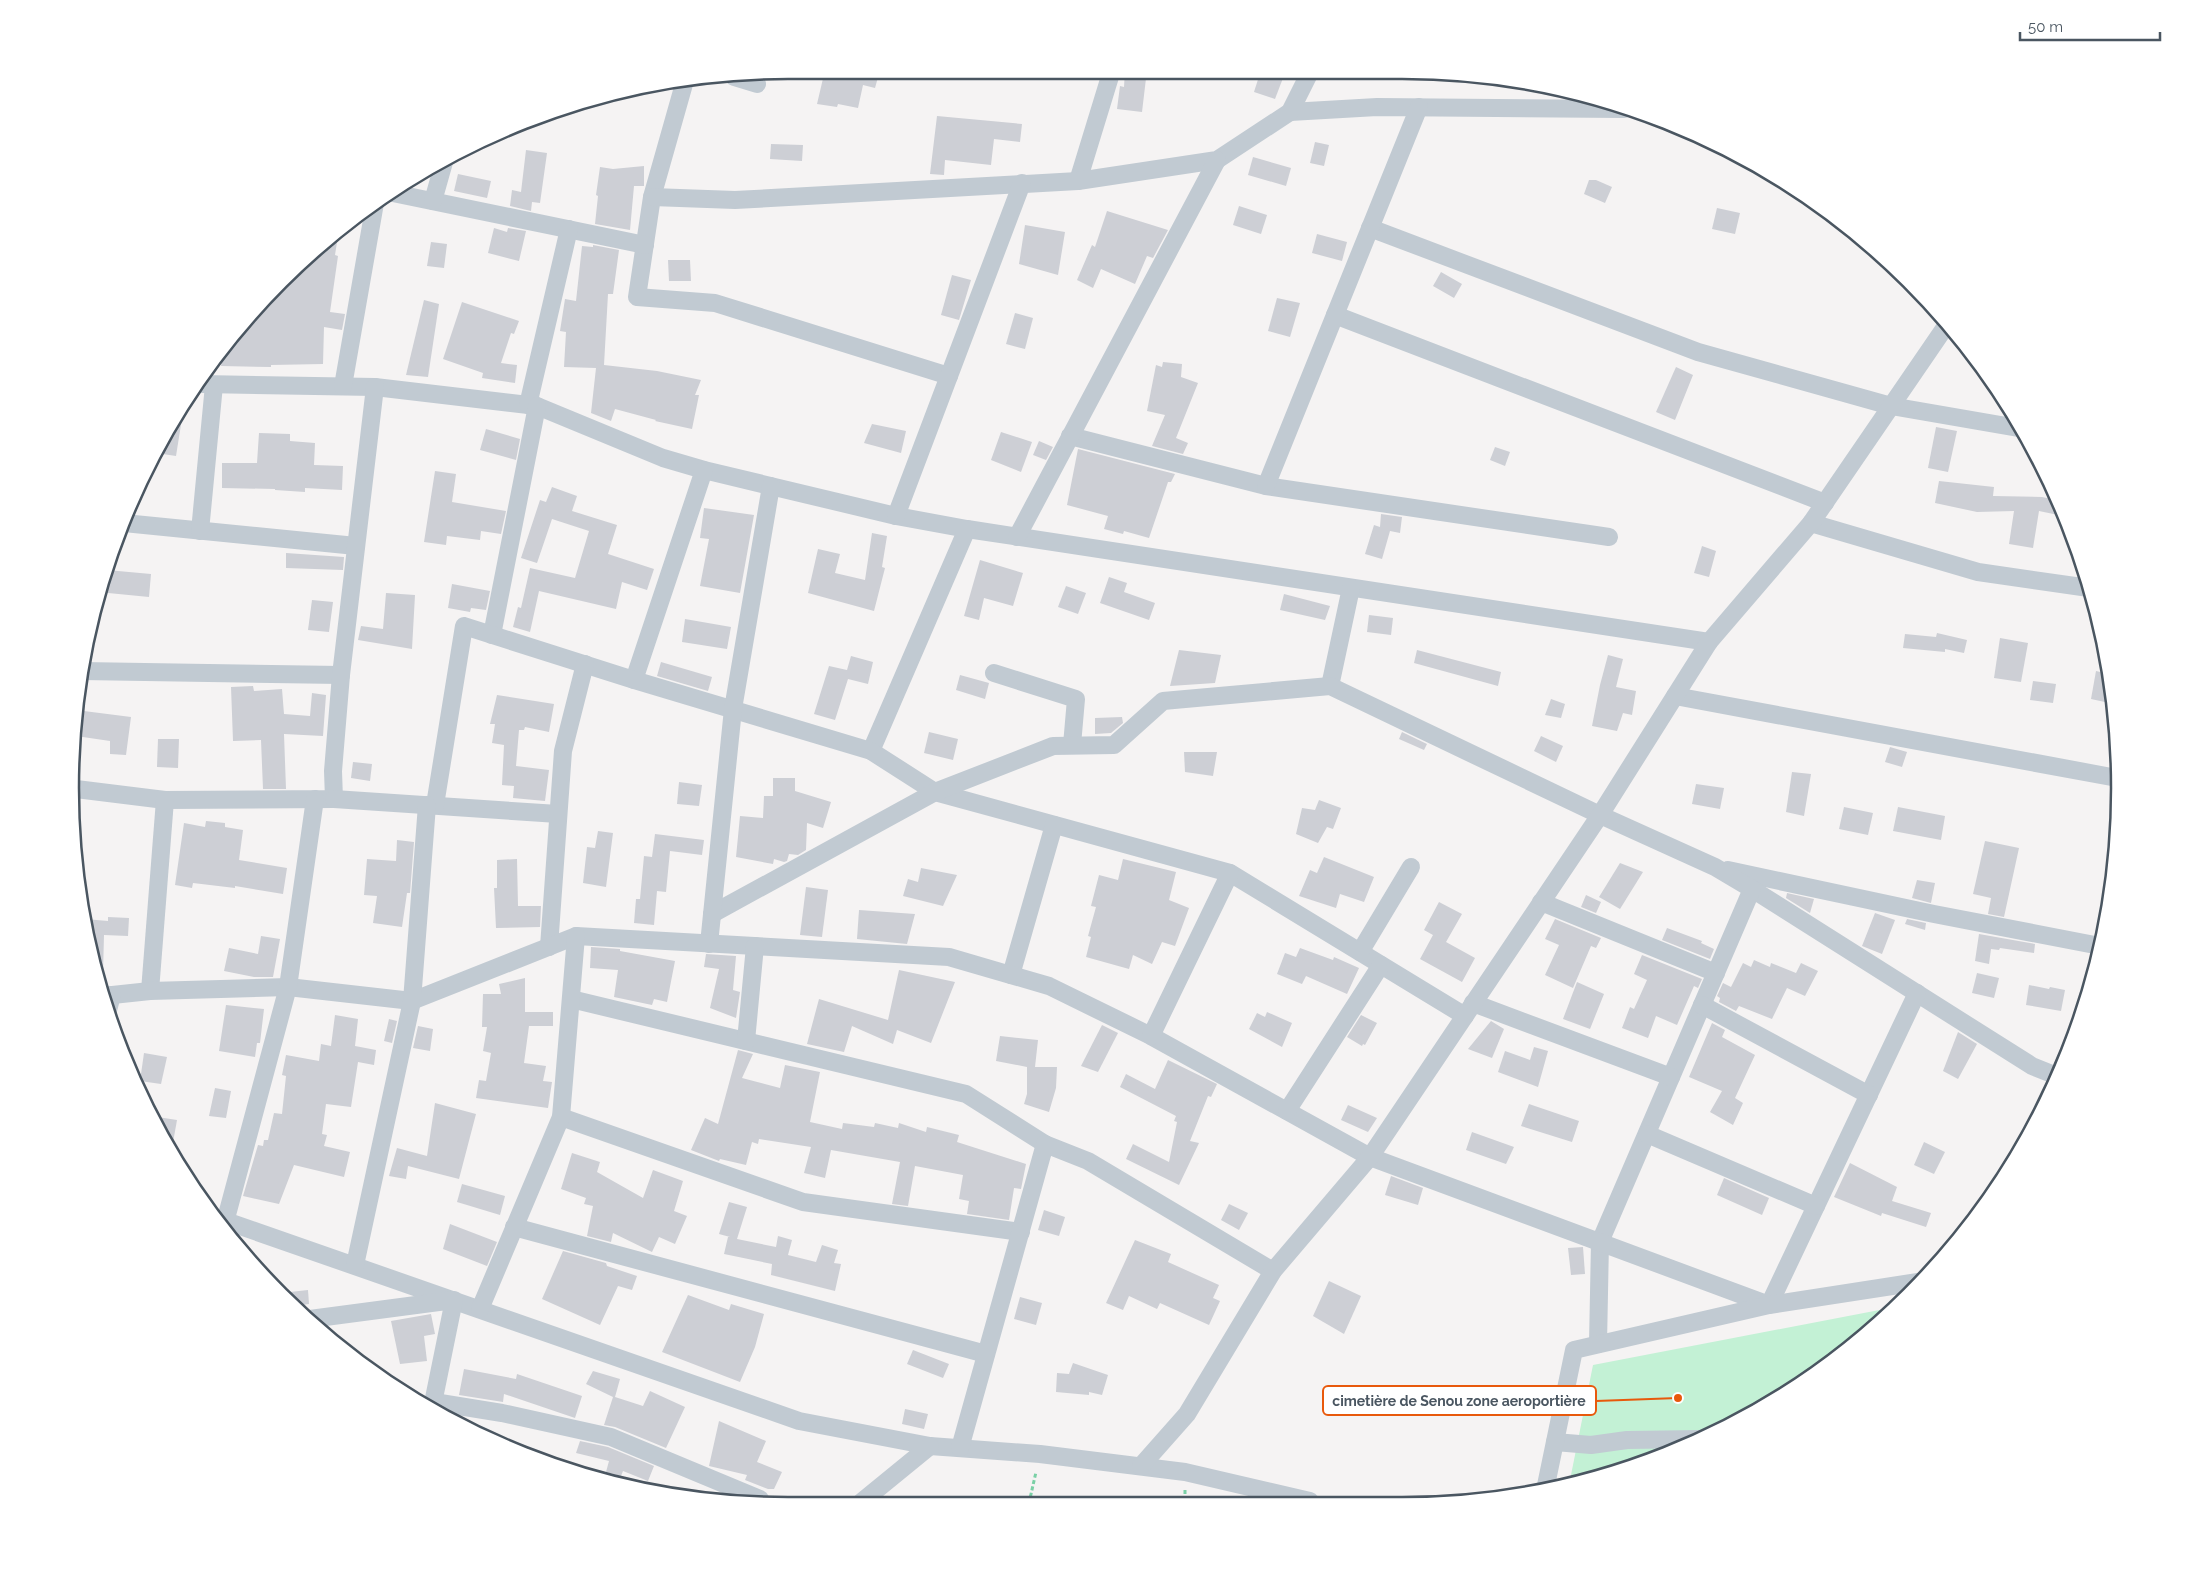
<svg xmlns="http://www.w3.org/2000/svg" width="2190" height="1576" font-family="Raleway,sans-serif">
<rect width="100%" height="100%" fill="#f5f3f3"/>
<!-- green -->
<path fill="#c3f1d5" d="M1895,1307L1875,1328L1719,1432L1588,1481L1569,1485L1593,1365Z"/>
<!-- building -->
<g fill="#cdcfd5">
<path d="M825,70H880L875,88L863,85L858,108L838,104L837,107L817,104Z"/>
<path d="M1125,70H1147L1142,112L1117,109L1120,86L1124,87Z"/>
<path d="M1261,70L1283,78L1275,99L1254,92Z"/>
<path d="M937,116L1022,124L1020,142L994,139L991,165L945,160L944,175L930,174Z"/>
<path d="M1315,142L1329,145L1324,166L1310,163Z"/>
<path d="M771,144L803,145L802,161L770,159Z"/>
<path d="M526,150L547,153L540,203L532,202L531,211L510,206L512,190L521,192Z"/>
<path d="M1253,157L1291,168L1286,186L1248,175Z"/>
<path d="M644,166V186H634L630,230L595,224L598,196L596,195L600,167L613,169Z"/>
<path d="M458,174L491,181L487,198L454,191Z"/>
<path d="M1589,180H1596L1612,187L1605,203L1584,194Z"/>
<path d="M1239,206L1267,215L1261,234L1233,225Z"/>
<path d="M1717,208L1740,213L1735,234L1712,229Z"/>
<path d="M1107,211L1168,230L1153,258L1147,256L1135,284L1101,269L1093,288L1077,280L1092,245L1095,247Z"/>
<path d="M1025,225L1065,232L1058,275L1019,264Z"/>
<path d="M494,228L507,232L508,228L526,231L519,261L488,253Z"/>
<path d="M1317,234L1347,242L1342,261L1312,253Z"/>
<path d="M338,236L335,255L338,256L330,312L345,314L342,330L324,327L323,364L271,365V367L221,366L223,353L248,315Z"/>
<path d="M431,242L447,244L444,268L427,266Z"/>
<path d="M593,245L619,250L613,294H608L604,365L657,371L701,380L695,395H699L692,429L655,421L656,420L615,409L611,421L591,413L596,368L564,367L566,332L560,331L565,299L576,301L582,246L593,247Z"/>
<path d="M668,260H690L691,281H669Z"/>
<path d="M1441,272L1462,284L1454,298L1433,286Z"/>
<path d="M952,275L971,280L959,320L941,315Z"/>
<path d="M1277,298L1300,303L1290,337L1268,331Z"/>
<path d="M424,300L439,304L428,377L406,375Z"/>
<path d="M462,302L519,321L514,334L511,333L501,363L517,365L515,383L482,378L483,373L443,359Z"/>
<path d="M1015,313L1033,318L1025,349L1006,344Z"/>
<path d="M1163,362L1182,364L1181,377L1198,383L1176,438L1188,443L1183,454L1152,446L1165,415L1147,411L1156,365L1162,367Z"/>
<path d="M1676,367L1693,375L1675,420L1656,412Z"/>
<path d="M183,412L176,456L156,453L165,439Z"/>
<path d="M872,424L906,431L901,453L864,443Z"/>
<path d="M1936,427L1957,431L1948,472L1928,468Z"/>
<path d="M486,429L520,439L516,460L480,450Z"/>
<path d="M1001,432L1032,442L1021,472L991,460Z"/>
<path d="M259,433L290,434V441L315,443L314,465L343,466L342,490L305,488V492L275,490V489L222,488V463H257Z"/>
<path d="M1039,441L1053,447L1046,460L1033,455Z"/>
<path d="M1495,447L1510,452L1505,466L1490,460Z"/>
<path d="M1078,449L1175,474L1171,482H1168L1149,538L1124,531L1123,534L1104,529L1108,516L1067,505Z"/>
<path d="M435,471L456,474L452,502L506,511L501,534L481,531L480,540L447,536L446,545L424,542Z"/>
<path d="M1939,481L1994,487L1993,496L2042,497L2056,500L2063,516L2039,511L2033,548L2009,544L2014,511L1977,512L1935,503Z"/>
<path d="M552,487L577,496L572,511L617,525L608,554L654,569L647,590L622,582L616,609L539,591L530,632L513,627L518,607L521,608L530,568L575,578L589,531L552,519L537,563L521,558L540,500L546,502Z"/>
<path d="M704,508L754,515L740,593L700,586L709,539L700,538Z"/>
<path d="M1381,514L1402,517L1400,533L1390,531L1382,559L1365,554L1374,525L1380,527Z"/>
<path d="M872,533L887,536L882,567L885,568L874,611L808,593L818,549L840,554L835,573L865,580Z"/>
<path d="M1702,546L1716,551L1709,577L1694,573Z"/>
<path d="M286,553L344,557L343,570L286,568Z"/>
<path d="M980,560L1023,573L1013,606L984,598L979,620L964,616Z"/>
<path d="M107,570L151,574L149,597L98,592Z"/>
<path d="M1109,577L1127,583L1124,592L1155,603L1149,620L1100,603Z"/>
<path d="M452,584L490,591L486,610L471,608L470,612L448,608Z"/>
<path d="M1066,586L1086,593L1078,614L1058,607Z"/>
<path d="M386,593L415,595L412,649L358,640L361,626L383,629Z"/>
<path d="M1284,594L1330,606L1325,620L1280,610Z"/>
<path d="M312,600L333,602L329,632L308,630Z"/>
<path d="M1369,615L1393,618L1391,635L1367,632Z"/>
<path d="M685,619L731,627L727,649L682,642Z"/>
<path d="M1937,633L1967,640L1964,653L1945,649V652L1903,648L1905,634L1936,637Z"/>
<path d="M2000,638L2028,643L2021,682L1994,678Z"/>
<path d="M1179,650L1221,655L1215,683L1170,686Z"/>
<path d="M1417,650L1501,672L1498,686L1414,663Z"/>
<path d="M1608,655L1623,659L1616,687L1636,691L1632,715L1623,713L1617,731L1592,726L1600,685Z"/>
<path d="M851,656L873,662L868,684L848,679L835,720L814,714L829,666L847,670Z"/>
<path d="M661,662L712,677L708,691L657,676Z"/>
<path d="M2096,671L2109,674L2114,704L2091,699Z"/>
<path d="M960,675L989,683L985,699L956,690Z"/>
<path d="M2033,681L2056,684L2053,703L2030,700Z"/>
<path d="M253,686L254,691L282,689L284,714L310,716L312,693L326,695L323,736L284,734L286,789H263L261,740L233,741L231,687Z"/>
<path d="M497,695L554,704L549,732L525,727L524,730H519L516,766L549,770L545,801L513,798L514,786L502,785L504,745L492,743L495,724H490Z"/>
<path d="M1551,699L1565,704L1561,718L1545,715Z"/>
<path d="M76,710L131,717L126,755L110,754V741L76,736Z"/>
<path d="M1122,717L1123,723L1111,733L1095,734V718Z"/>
<path d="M929,732L958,739L953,760L924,753Z"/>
<path d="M1402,732L1427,744L1424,750L1399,739Z"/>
<path d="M1541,736L1563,746L1556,762L1534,751Z"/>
<path d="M158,739H179L178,768L157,767Z"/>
<path d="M1890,747L1907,752L1902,767L1885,762Z"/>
<path d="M1184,752H1217L1213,776L1185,772Z"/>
<path d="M353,762L372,764L370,781L351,778Z"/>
<path d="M1792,772L1811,774L1804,816L1786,812Z"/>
<path d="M773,778H795V791L831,802L823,828L807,823L806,850L798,855L789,854L787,861L784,862L774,859L773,864L736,857L740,816L763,818L764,796H773Z"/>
<path d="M679,782L702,785L699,806L677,804Z"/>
<path d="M1696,784L1724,788L1720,809L1692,804Z"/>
<path d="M1319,800L1341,808L1333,829L1327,827L1318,843L1296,834L1302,808L1315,810Z"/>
<path d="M1844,807L1873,813L1868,835L1839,829Z"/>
<path d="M1898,807L1945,816L1941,840L1893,831Z"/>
<path d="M206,821L225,823V827L243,830L239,860L287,868L283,894L235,886V888L193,883L192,888L175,885L184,823L205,827Z"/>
<path d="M598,831L613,833L606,887L583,883L587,847L595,848Z"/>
<path d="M655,834L704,840L702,855L670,851L666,892L657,891L654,925L634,923L636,899H640L644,856L652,857Z"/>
<path d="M397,840L414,842L410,893H407L402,927L373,923L377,896L364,895L367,859L396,861Z"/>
<path d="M1985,841L2019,848L2004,917L1988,914L1991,898L1973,894Z"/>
<path d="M1324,857L1374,877L1364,902L1340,894L1336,908L1299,896L1310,870L1317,873Z"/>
<path d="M517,859L518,906H541L540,927L496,928L494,888H497V860Z"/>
<path d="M1123,859L1176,872L1169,900L1189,908L1175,946L1162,942L1152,964L1133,955L1129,969L1086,957L1091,937L1088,936L1096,907L1091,906L1099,875L1118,880Z"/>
<path d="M1620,863L1643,872L1620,909L1599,897Z"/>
<path d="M921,868L957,875L943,906L903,896L908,879L918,882Z"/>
<path d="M1917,880L1935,883L1931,903L1912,898Z"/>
<path d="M806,887L828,890L822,937L800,935Z"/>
<path d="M1787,893L1814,899L1810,913L1786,898Z"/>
<path d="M1586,895L1601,902L1596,913L1581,907Z"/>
<path d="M1439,902L1462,914L1446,942L1475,958L1462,982L1420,959L1433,935L1424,930Z"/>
<path d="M859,910L915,914L907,944L857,939Z"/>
<path d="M1875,913L1895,920L1882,954L1862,946Z"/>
<path d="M108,917L129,918L128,936L104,935L103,973H98L85,919L108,921Z"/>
<path d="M1555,919L1601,938L1596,948L1591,946L1573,988L1545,975L1559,945L1545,939Z"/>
<path d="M1907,919L1926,923L1925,930L1905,924Z"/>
<path d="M1667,928L1702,941L1701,943L1714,949L1710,959L1662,940Z"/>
<path d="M1979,934L2035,944L2034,953L2000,948L1999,950L1991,949L1989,964L1975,961Z"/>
<path d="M261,936L280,939L273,977H254L224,971L229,948L258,954Z"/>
<path d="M591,947L620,949V951L675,961L667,1002L654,999L652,1005L614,997L618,970L590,968Z"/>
<path d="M1300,948L1333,960L1334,957L1359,968L1347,994L1306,976L1302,984L1277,974L1285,953L1296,957Z"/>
<path d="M706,954L736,956L733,990L740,992L736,1018L710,1008L719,969L704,967Z"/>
<path d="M1642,955L1702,979L1698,988L1694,986L1677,1025L1656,1016L1648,1038L1622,1028L1630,1007L1634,1009L1647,980L1634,974Z"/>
<path d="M1754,960L1770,967L1771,963L1796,973L1801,963L1818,971L1805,996L1787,988L1772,1019L1739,1006L1736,1011L1719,1002L1720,998L1717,996L1723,983L1731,987L1743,963L1751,967Z"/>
<path d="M899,970L955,982L931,1043L897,1030L893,1044L852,1026L844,1052L807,1044L819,999L888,1020Z"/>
<path d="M1977,973L1999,978L1994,998L1972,993Z"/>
<path d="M525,978V1012H553V1026H529L524,1063L546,1066L543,1081L552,1082L548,1108L476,1098L479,1080L486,1081L491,1053L483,1051L487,1027H482L483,994H501L499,984Z"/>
<path d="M1577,982L1604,994L1590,1029L1563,1019Z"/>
<path d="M2029,985L2049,989L2050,987L2065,990L2061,1011L2026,1005Z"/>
<path d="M226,1005L264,1009L260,1043H257L255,1057L219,1051Z"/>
<path d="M1267,1012L1292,1023L1282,1047L1249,1029L1257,1013L1265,1017Z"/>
<path d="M335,1015L358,1019L355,1046L376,1050L374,1065L358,1062L351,1107L326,1104L322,1134L327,1135L324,1146L350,1152L344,1177L294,1165L279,1204L243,1196L258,1145L263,1146L264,1140H268L274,1113L282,1114L286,1076L282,1075L286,1055L319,1061L321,1044L331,1046Z"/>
<path d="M1361,1015L1377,1023L1365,1045L1363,1044L1362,1046L1347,1037Z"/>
<path d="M389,1019L397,1021L392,1043L384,1041Z"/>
<path d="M1491,1021L1504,1029L1492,1058L1468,1049Z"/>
<path d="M1712,1023L1725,1030L1722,1037L1755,1055L1735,1098L1743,1103L1733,1125L1710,1112L1722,1091L1689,1077Z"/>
<path d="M1102,1025L1118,1033L1098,1072L1081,1066Z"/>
<path d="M418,1026L433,1029L430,1051L413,1048Z"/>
<path d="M1958,1032L1977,1044L1958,1079L1943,1071Z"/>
<path d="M1000,1036L1038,1040L1035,1067H1057L1056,1088L1049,1112L1024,1104L1027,1094V1067L996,1061Z"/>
<path d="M1534,1047L1548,1051L1538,1087L1498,1072L1505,1051L1530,1060Z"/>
<path d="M738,1050L753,1054L742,1078L780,1088L785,1065L820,1072L810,1122L842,1129L843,1123L874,1127L875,1123L898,1128L899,1123L926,1132L927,1127L959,1135L957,1142L1026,1164L1021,1189L1014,1188L1009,1220L967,1214L969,1201L959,1199L963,1175L915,1166L908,1206L892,1204L900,1162L831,1150L825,1178L804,1173L811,1147L759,1139L758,1144L752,1142L746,1165L720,1159L719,1161L691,1150L705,1118L718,1124Z"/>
<path d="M144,1053L167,1057L161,1084L140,1081Z"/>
<path d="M1168,1060L1217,1084L1211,1097L1208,1096L1190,1141L1199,1143L1179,1185L1126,1159L1133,1144L1169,1162L1177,1122L1174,1121L1176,1116L1120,1087L1126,1074L1155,1089Z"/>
<path d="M215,1088L231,1091L226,1118L209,1116Z"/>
<path d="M435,1103L476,1114L459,1179L408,1166L406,1179L389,1176L397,1148L427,1156Z"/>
<path d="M1529,1104L1579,1121L1572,1142L1521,1126Z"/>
<path d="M1348,1105L1377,1118L1368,1132L1341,1120Z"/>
<path d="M151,1116L177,1120L172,1148L160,1130Z"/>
<path d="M1472,1132L1514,1147L1506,1164L1466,1150Z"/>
<path d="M1924,1142L1945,1152L1934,1174L1914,1165Z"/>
<path d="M572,1153L600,1162L597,1172L643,1198L653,1170L683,1181L674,1211L687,1216L675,1244L659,1237L652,1252L613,1233L611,1242L587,1236L593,1206L584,1204L586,1198L561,1189Z"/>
<path d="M1850,1163L1897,1187L1892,1201L1931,1213L1926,1227L1882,1213L1881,1216L1834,1197Z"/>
<path d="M1391,1176L1423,1188L1418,1205L1385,1195Z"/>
<path d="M1724,1178L1769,1198L1762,1215L1717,1195Z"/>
<path d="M462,1184L505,1196L500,1215L457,1202Z"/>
<path d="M729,1202L747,1207L737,1239L776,1247L778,1236L792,1240L788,1255L816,1262L822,1245L838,1250L834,1263L841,1264L835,1291L771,1275L772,1264L724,1254L728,1237H730L719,1234Z"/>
<path d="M1229,1204L1248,1213L1239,1230L1221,1220Z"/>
<path d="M1044,1210L1065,1217L1059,1236L1038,1230Z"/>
<path d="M450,1224L497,1242L487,1266L443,1249Z"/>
<path d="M1135,1240L1171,1254L1168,1262L1219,1285L1213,1298L1220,1301L1209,1325L1160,1303L1157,1309L1129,1296L1123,1310L1106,1303Z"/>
<path d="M1583,1247L1585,1274L1571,1275L1568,1248Z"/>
<path d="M563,1251L606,1263L607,1266L637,1276L632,1290L618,1286L600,1325L542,1299Z"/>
<path d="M1329,1281L1361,1296L1344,1334L1313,1316Z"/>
<path d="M308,1290L309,1304L295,1306L281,1293Z"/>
<path d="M688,1295L729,1310L731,1304L764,1314L755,1347L740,1382L662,1352Z"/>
<path d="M1020,1297L1042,1303L1036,1325L1014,1319Z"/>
<path d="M431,1314L435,1334L424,1336L427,1361L400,1364L391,1321Z"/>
<path d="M913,1350L949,1364L943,1378L907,1364Z"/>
<path d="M1073,1363L1108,1375L1102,1395L1089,1392V1395L1056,1392L1057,1373L1069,1374Z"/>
<path d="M464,1369L516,1379L517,1374L582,1396L575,1418L504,1394L503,1402L459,1395Z"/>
<path d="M593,1371L620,1379L615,1397L643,1406L650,1391L685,1407L666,1448L615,1427L604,1425L613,1397L586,1384Z"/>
<path d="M905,1409L928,1414L924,1429L902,1424Z"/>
<path d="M719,1421L766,1441L757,1462L782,1472L774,1489H768L745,1480L747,1475L709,1466Z"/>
<path d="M580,1441L608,1447L654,1466L648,1481L623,1471L621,1476L606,1472L609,1461L576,1453Z"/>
</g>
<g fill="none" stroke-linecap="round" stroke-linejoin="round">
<!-- path -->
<g stroke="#7ad0a6" stroke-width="3" stroke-dasharray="4 2.5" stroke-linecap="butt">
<path d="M1185,1490V1502"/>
<path d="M1029,1503L1036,1472"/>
</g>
<!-- minor -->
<g stroke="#c1cad2" stroke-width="18">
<path d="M734,77L757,84"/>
<path d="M684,84L652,197L637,297L715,303L949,376"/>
<path d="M1290,112L1377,107L1624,109"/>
<path d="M1078,181L1112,70"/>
<path d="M388,192L645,245"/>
<path d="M652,197L735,200L1078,181L1217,160L1290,112L1311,70"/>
<path d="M433,201L444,162"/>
<path d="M1370,228L1698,352L1891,406L2024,429"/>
<path d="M1335,315L1825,503"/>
<path d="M202,384L375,387L537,406L663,458L704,470L896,516L967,529L1709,642"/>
<path d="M343,386L375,203"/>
<path d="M528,405L569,229"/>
<path d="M1070,436L1266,486L1609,537"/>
<path d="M1266,486L1419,107"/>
<path d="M896,516L1022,183"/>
<path d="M124,523L356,546"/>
<path d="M1811,523L1978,572L2089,588"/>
<path d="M200,531L214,385"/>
<path d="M1017,537L1217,160"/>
<path d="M492,635L537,406"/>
<path d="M81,671L341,675"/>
<path d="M994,673L1076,699L1072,745"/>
<path d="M634,680L704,470"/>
<path d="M1330,686L1351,588"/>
<path d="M1675,696L2117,778"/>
<path d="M871,751L967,529"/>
<path d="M76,789L165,800L334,799L333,771L341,675L375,387"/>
<path d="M334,799L558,814"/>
<path d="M435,805L464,626L634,680L871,751L935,792L1230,873L1465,1016"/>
<path d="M1728,870L1934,914L2100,946"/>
<path d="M1752,889L2032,1066L2057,1076"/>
<path d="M1541,902L1716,973"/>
<path d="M712,914L935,792L1053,746L1114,745L1163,701L1330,686L1600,815L1715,867L1752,889L1600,1242L1598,1344"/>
<path d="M709,944L733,709L771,486"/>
<path d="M549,947L563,751L585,664"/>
<path d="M1360,952L1411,867"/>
<path d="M1011,975L1054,825"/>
<path d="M150,991L165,800"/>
<path d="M103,996L150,991L288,987L412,1001L576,936L949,957L1049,986L1151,1036L1370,1157L1769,1305L1917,993"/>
<path d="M571,999L966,1094L1045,1144"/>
<path d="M1473,1003L1671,1077"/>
<path d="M1702,1005L1869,1095"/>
<path d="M107,1014L112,995"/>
<path d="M1151,1036L1230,873"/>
<path d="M746,1041L755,946"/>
<path d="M1287,1111L1381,965"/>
<path d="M561,1117L803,1202L1021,1232"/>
<path d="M1647,1134L1816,1206"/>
<path d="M220,1219L799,1421L930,1446L1040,1454L1185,1472L1310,1501"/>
<path d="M224,1226L288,987L315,799"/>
<path d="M514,1227L986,1354"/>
<path d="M355,1265L412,1001L427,805"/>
<path d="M480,1309L561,1117L576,936"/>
<path d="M310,1319L454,1300L432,1408"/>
<path d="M434,1402L502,1413L611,1437L760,1499"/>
<path d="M1555,1442L1591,1445L1627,1440L1701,1439"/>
<path d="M960,1448L1045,1144L1088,1161L1273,1271"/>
<path d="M1141,1466L1187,1414L1273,1271L1370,1157L1600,815L1709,642L1811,523L1948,323"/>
<path d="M1545,1490L1574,1350L1769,1305L1918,1282"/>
<path d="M859,1504L930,1446"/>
</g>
</g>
<!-- crop -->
<path d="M0 0H2190V1576H0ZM788 79H1402A709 709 0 0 1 2111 788V788A709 709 0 0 1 1402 1497H788A709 709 0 0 1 79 788V788A709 709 0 0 1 788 79Z" fill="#fff" fill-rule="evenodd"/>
<path fill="none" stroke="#4a5661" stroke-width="2.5" d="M788 79H1402A709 709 0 0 1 2111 788V788A709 709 0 0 1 1402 1497H788A709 709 0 0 1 79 788V788A709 709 0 0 1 788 79Z"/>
<!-- callouts -->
<path fill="none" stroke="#e8590c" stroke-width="2" d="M1678 1398L1596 1401"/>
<circle fill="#e8590c" stroke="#fff" stroke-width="2" cx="1678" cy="1398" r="5"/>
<rect fill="#fff" stroke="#e8590c" stroke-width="2" x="1323" y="1386" width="273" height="29" rx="5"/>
<g font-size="14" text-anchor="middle" font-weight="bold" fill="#4a5661">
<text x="1459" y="1406">cimetière de Senou zone aeroportière</text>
</g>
<!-- scale -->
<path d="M2020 32v8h140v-8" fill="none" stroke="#4a5661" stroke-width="2.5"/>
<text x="2028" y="32" font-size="15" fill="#4a5661" stroke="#ffffff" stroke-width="4" paint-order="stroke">50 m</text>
</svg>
